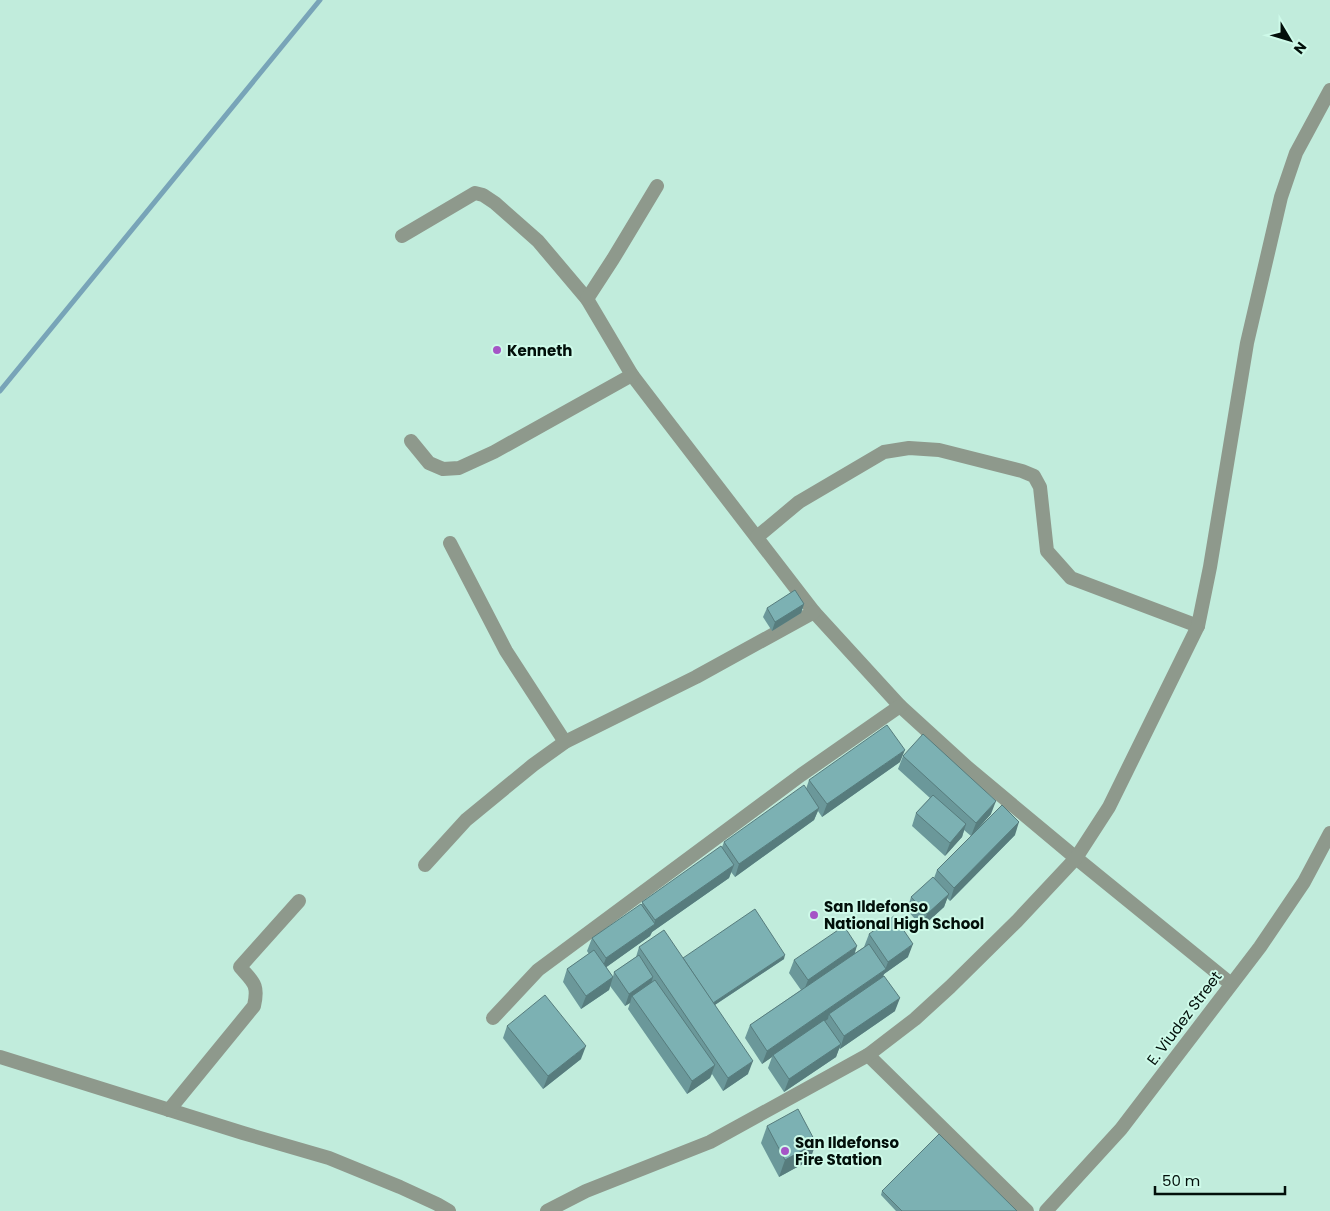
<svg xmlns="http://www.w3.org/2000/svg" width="1330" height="1211" font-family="Poppins,sans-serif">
<rect width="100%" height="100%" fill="#c1ecdc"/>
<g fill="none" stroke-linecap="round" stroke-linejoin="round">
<!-- stream -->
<path stroke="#78a4b8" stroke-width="5" d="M0,391L320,0"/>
<!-- minor -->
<g stroke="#8e998c" stroke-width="14">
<path d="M402,236L475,193L483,195L495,203L538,241L587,299L632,375L661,413L814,612L900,706L968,768L1076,858L1231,984"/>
<path d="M587,299L613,259L657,186"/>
<path d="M411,441L429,463L443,469L459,468L494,452L632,375"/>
<path d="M757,537L799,502L884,452L909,448L939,450L1022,471L1034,476L1040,487L1047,551L1071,578L1198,626"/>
<path d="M450,543L506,651L565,742"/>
<path d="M425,865L466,820L533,765L565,742L696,677L814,612"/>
<path d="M493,1018L538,970L801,775L900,706"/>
<path d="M868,1055L1027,1211"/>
<path d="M0,1057L243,1133L329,1158L400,1187L437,1204L449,1211"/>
<path d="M169,1110L254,1006C259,984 253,982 240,967L299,901"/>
<path d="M1046,1211L1121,1129L1260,947L1304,882L1330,833"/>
</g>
<!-- tertiary -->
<path stroke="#8e998c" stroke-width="14" d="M547,1211L586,1191L710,1142L868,1055L915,1019L950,987L1017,921L1076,858L1109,807L1198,626L1210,567L1247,343L1281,197L1296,153L1330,90"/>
</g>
<!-- wall -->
<g fill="#6b989a">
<path d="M804,604L801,613L772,631L763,617L767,608Z"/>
<path d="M903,756L991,814L978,829L1015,835L950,901L947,898L944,907L922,927L907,910L911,897L934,878L937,870L971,836L964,830L962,837L945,856L912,826L916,813L930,798L898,769Z"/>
<path d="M900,762L822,817L818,811L814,820L735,877L731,872L729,878L652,932L650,936L606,967L613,977L614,972L636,957L639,947L683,958L784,959L715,1005L748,1074L723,1091L712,1074L710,1078L687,1094L628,1009L630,1003L625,1006L610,986L609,990L581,1009L563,982L567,969L589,954L587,951L592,938L642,904V902L722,847L724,842L806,789L809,780Z"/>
<path d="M869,934L908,957L884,974L883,976L895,1011L840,1049L839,1048L836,1057L784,1092L768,1068L772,1057L762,1064L745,1038L750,1025L801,990L789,973L794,960L855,953L864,947Z"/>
<path d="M507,1026L581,1059L543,1089L503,1038Z"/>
<path d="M767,1126L810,1160L779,1177L761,1143Z"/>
<path d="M882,1191L1017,1211H896L881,1195Z"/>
</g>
<!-- shaded-wall -->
<g fill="#577c7d">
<path d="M804,604L801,613L772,631L775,622Z"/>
<path d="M905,750L900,762L822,817L827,804Z"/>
<path d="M996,801L991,814L971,836L976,823Z"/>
<path d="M819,808L814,820L735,877L739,864Z"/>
<path d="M1019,822L1015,835L950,901L954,888Z"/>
<path d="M966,824L962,837L945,856L950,843Z"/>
<path d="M734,865L729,878L652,932L650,936L601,971L606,958L654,925L655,920Z"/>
<path d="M949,894L944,907L922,927L927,914Z"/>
<path d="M913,944L908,957L884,974L881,982L829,1014L828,1019L774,1056L773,1055L772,1057L762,1064L767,1051L885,970L888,962Z"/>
<path d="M857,946L853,959L803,993L808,980Z"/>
<path d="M785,955L784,959L710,1008L712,1004Z"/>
<path d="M613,977L609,990L581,1009L586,996Z"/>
<path d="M653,977L649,990L632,996L630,1003L625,1006L629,994Z"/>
<path d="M900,998L895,1011L840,1049L844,1036Z"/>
<path d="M841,1044L836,1057L784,1092L789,1079Z"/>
<path d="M586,1046L581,1059L543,1089L548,1076Z"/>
<path d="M753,1061L748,1074L723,1091L728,1078Z"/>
<path d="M715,1065L710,1078L687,1094L692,1081Z"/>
<path d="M816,1143L810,1160L779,1177L785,1160Z"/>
</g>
<!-- building -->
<g fill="#7cb1b3" stroke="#577c7d">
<path d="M795,590L804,604L775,622L767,608Z"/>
<path d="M887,725L905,750L827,804L809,780Z"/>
<path d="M923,734L996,801L976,823L903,756Z"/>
<path d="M804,785L819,808L739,864L724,842Z"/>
<path d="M933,795L966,824L950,843L916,813Z"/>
<path d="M1002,805L1019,822L954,888L937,870Z"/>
<path d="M721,846L734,865L655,920L642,902Z"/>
<path d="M933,877L949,894L927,914L911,897Z"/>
<path d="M641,904L655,924L606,958L592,938Z"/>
<path d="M755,909L785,955L713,1003L683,958Z"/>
<path d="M894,916L913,944L888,962L869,934Z"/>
<path d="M844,926L857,946L808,980L794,960Z"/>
<path d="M664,930L753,1061L728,1078L639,947Z"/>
<path d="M869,944L886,969L767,1051L750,1025Z"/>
<path d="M594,950L613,977L586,996L567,969Z"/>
<path d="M639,955L653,977L629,994L614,972Z"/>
<path d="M884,976L900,998L844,1036L829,1014Z"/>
<path d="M655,980L715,1065L692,1081L632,996Z"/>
<path d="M545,995L586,1046L548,1076L507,1026Z"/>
<path d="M824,1020L841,1044L789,1079L773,1055Z"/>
<path d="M798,1109L816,1143L785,1160L767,1126Z"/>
<path d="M939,1134L1017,1211H902L882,1191Z"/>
</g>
<!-- markers -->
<g fill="#a555c6" stroke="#cefae9" stroke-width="2">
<circle cx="497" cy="350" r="5"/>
<circle cx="814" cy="915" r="5"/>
<circle cx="785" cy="1151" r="5"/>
</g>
<g text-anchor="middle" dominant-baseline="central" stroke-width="4" stroke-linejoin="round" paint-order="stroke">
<!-- poi labels -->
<g font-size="15" font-weight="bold" fill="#020f0a" stroke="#cefae9" text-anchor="start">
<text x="507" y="350">Kenneth</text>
<text x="824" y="906">San Ildefonso<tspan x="824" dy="17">National High School</tspan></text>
<text x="795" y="1142">San Ildefonso<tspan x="795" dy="17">Fire Station</tspan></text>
</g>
<!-- street labels -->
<g font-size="15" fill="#020f0a" stroke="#cefae9">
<text transform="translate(1184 1018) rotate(-53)">E. Viudez Street</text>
</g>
</g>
<!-- north arrow -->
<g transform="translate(1290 40) rotate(128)" stroke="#cefae9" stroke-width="4" paint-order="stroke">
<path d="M0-4L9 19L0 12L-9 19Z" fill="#020f0a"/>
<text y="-8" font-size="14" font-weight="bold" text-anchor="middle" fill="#020f0a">N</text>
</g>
<!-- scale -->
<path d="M1155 1186v8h130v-8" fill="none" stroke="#020f0a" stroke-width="2.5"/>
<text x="1162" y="1186" font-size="15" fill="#020f0a" stroke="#cefae9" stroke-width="4" paint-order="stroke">50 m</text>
</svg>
